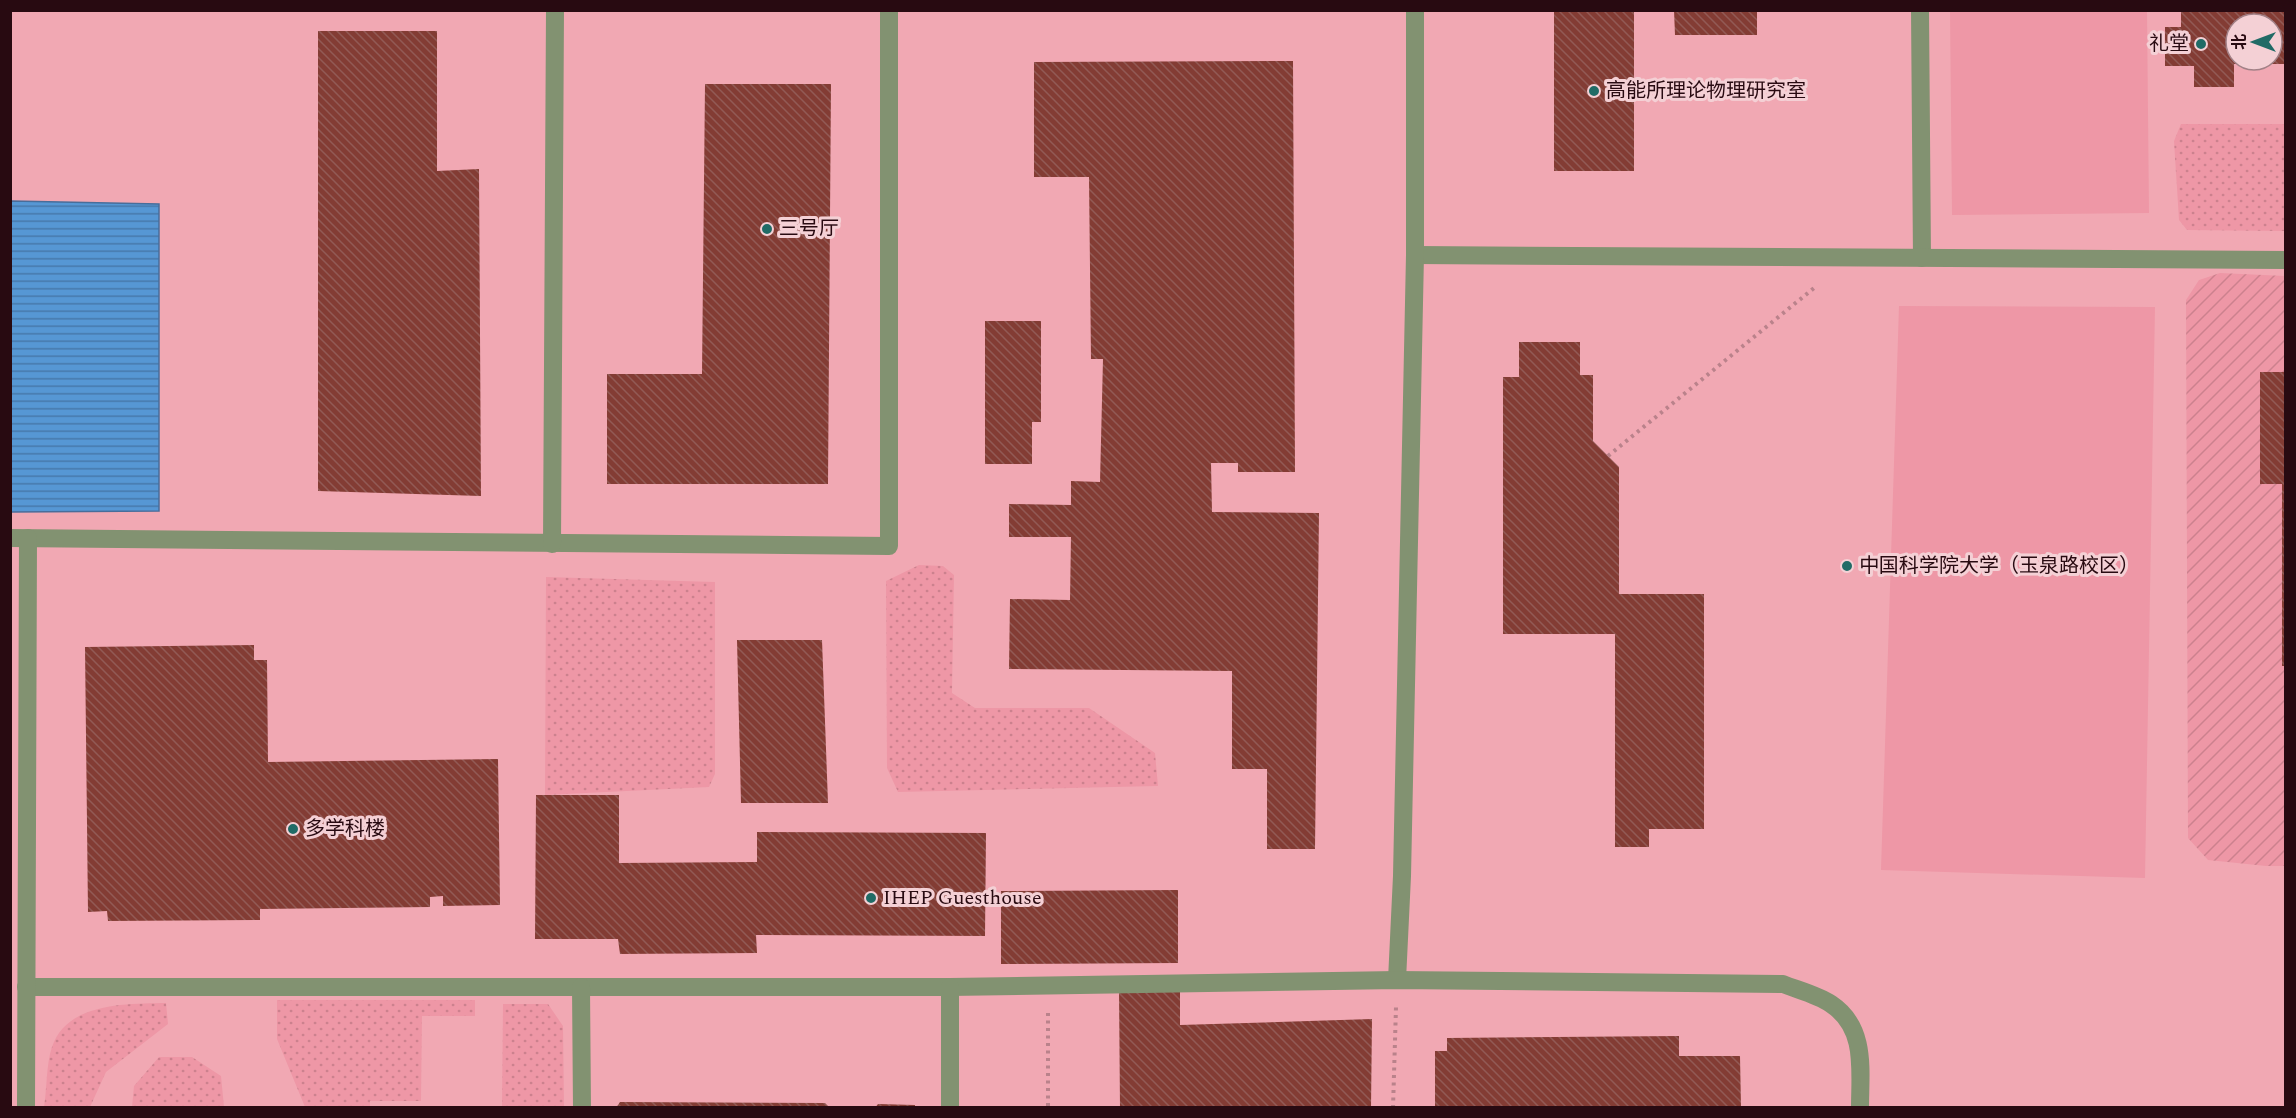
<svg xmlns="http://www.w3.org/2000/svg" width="2296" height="1118" font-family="Spectral,'Noto Sans SC',serif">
<defs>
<pattern id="grass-dots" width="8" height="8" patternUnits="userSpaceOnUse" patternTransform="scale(1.5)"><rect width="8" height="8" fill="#ee97a6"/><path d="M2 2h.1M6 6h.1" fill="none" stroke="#cc818e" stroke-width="1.8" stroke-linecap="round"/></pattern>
<pattern id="garden-furrows" width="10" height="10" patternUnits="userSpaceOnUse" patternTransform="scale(1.5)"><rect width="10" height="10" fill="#ee97a6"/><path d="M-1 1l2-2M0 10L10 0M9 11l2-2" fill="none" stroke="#cc818e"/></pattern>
<pattern id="water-rules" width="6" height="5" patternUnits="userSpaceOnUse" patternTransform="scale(1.5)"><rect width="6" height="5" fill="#5697d4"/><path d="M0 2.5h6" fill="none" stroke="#4779ab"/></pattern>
<pattern id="building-back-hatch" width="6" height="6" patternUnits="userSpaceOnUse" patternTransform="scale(1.5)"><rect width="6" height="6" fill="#833c34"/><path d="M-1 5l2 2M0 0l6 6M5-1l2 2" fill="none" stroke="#925a55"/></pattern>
</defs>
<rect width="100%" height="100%" fill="#fdb9c3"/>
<!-- built -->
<path fill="#f1a8b3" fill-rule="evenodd" d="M10,11H2285V1107H11ZM2236,24H2272V60H2236Z"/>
<!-- grass -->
<g fill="url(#grass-dots)">
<path d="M2181,124H2285V231L2187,230L2179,220L2174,141Z"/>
<path d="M919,565L943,566L954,575L952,693L975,708H1089L1155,753L1158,786L898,792L887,768L886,581Z"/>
<path d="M546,577L715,582V774L709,787L545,795Z"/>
<path d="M277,1000H475V1016H422L421,1101H370V1107H305L277,1039Z"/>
<path d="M166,1003L168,1024L106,1072L90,1107H44C47,1090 46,1064 52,1047C67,1002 127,1004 166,1003Z"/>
<path d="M503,1004H548L563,1026L564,1107H502Z"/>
<path d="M159,1057H192L221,1076L224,1107H132L134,1086Z"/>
</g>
<!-- park -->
<g fill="#ee97a6">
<path d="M1950,11H2147L2149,213L1952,215Z"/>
<path d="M1899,306L2155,307L2145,878L1881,870Z"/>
</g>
<!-- garden -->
<path fill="url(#garden-furrows)" d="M2220,273L2285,276V372L2260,373V484H2282V666H2286L2285,866H2266L2208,860L2188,838L2186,300L2199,280Z"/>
<!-- water -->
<path fill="url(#water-rules)" stroke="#486d9a" stroke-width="1.5" d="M11,201L159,204V511L11,512Z"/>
<!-- building -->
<g fill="url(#building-back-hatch)" fill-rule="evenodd">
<rect x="1554" y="10" width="80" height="161"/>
<path d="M1674,10H1757V35H1675Z"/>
<path d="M2181,10H2286V64H2234V87H2194V66H2165V27H2181ZM2236,24H2272V60H2236Z"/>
<path d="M318,31H437V171L479,169L481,496L318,491Z"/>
<path d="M1293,61L1295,472H1238V463H1211L1212,512L1319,513L1315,849H1267V769H1232V671L1009,669L1010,599L1070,600L1071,537H1009V504L1071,505V481L1100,482L1103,359H1091L1089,177H1034V62Z"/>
<path d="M705,84H831L828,484H607V374H702Z"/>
<path d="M985,321H1041V422H1032V464H985Z"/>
<path d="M1519,342H1580V375H1593V441L1619,467V594H1704V829H1649V847H1615V634H1503V377H1519Z"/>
<path d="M2260,372H2286V666H2282V484H2260Z"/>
<path d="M737,640H822L828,803H741Z"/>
<path d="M254,645V660H267L268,762L498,759L500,905L443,906V896L430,897V907L260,909V920L108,921L107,911L88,912L85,647Z"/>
<path d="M536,795H619V863L757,862V832L986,833L985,936L756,935L757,953L620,954L618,939H535Z"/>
<path d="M1178,890V963L1001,964V891Z"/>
<path d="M1119,989H1180V1025L1372,1019L1371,1108H1120Z"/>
<path d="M1679,1036V1056H1740L1741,1108H1435V1051H1447V1038Z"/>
<path d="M620,1102L825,1103L830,1108H616Z"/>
<path d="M878,1104L915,1105V1108H875Z"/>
</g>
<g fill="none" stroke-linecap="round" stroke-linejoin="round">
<!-- path -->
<g stroke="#ba828b" stroke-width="4" stroke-dasharray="3 4.5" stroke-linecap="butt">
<path d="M1608,456L1814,288"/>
<path d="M1048,1013V1108"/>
<path d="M1393,1108L1396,1007"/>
</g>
<!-- minor -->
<g stroke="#829271" stroke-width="18">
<path d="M1920,10L1922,258"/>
<path d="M1415,255L2286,260"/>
<path d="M10,538L889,546V10"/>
<path d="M552,544L555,10"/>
<path d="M1397,980L1402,876L1415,255V10"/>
<path d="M26,987H950L1397,980L1783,984C1798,990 1818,995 1831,1004C1867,1028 1860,1070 1860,1108"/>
<path d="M581,987L582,1108"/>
<path d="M950,987V1108"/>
<path d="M26,1108L28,538"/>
</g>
</g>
<!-- markers -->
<g fill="#206b66" stroke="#f4d0d5" stroke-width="2">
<circle cx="2201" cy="44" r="6"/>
<circle cx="1594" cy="91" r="6"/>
<circle cx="767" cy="229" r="6"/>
<circle cx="1847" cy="566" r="6"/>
<circle cx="293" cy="829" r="6"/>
<circle cx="871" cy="898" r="6"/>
</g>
<g text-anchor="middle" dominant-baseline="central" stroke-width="6" stroke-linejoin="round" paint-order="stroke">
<!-- poi labels -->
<g font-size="20" fill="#280a11" stroke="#f4d0d5" text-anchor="start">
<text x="2189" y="44" text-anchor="end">礼堂</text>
<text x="1606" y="91">高能所理论物理研究室</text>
<text x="779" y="229">三号厅</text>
<text x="1859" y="566">中国科学院大学（玉泉路校区）</text>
<text x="305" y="829">多学科楼</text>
<text x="883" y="898">IHEP Guesthouse</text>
</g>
</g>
<!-- border -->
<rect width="2296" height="1118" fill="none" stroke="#280a11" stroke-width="24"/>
<!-- north arrow -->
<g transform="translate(2254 42) rotate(270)"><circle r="28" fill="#f4d0d5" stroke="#a28187" stroke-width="1.5"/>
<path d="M0-4.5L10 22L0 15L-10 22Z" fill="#206b66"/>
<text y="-9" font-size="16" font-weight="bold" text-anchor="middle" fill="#280a11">北</text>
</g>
</svg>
